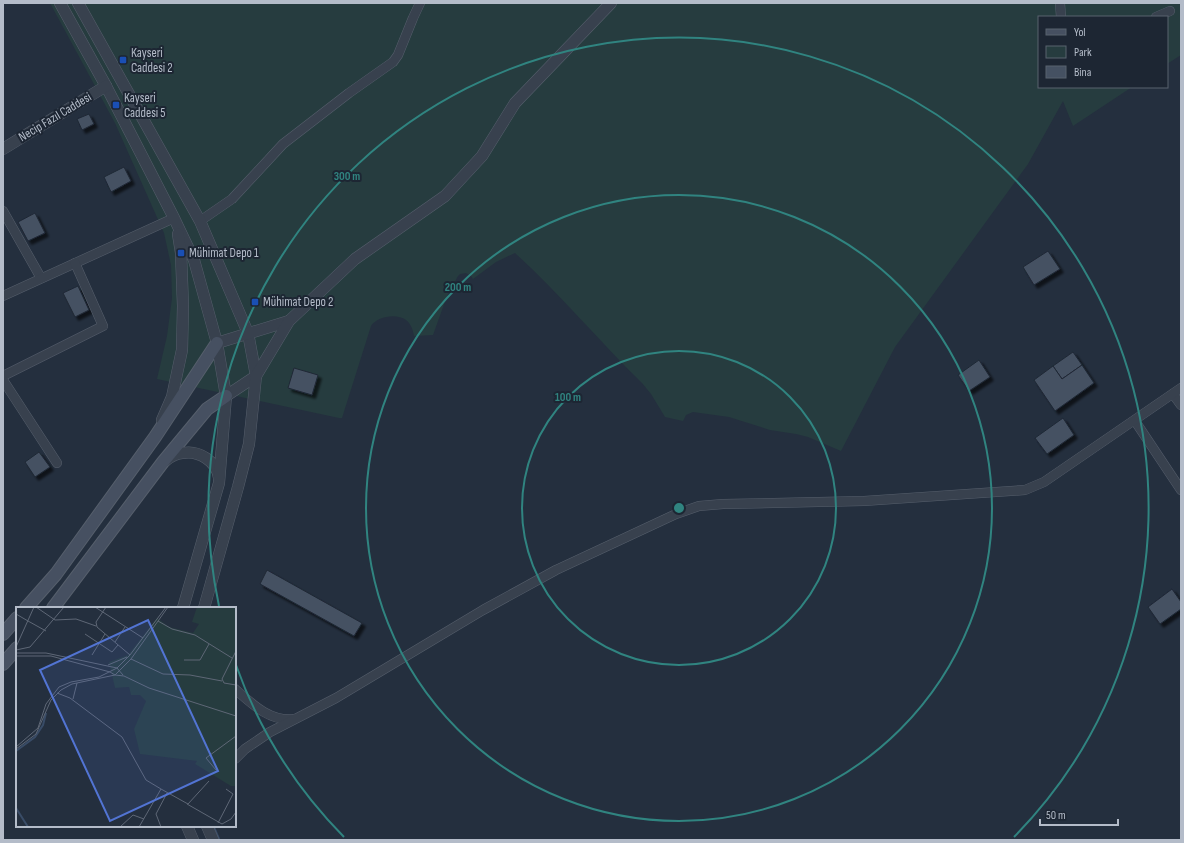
<svg xmlns="http://www.w3.org/2000/svg" width="1184" height="843" font-family="'Sofia Sans Condensed',sans-serif">
<defs>
<filter id="shadow"><feDropShadow dx="3.5" dy="3.5" stdDeviation="1" flood-color="#0009"/></filter>
</defs>
<rect width="100%" height="100%" fill="#242f3e"/>
<!-- green -->
<path fill="#263c3f" d="M50,3H1181V55L1167,64V17H1039V87H1132L1073,126L1063,101L1028,164L895,347L841,451L808,437L796,434L770,430L729,417L693,412L686,415L683,421L665,417L651,394L642,383C599,341 560,294 515,253L496,262L473,279L471,276L466,273L460,274L458,276L447,296L433,335L414,336C413,330 411,324 406,320C397,313 377,316 371,326L342,418H339L157,379L167,336L172,298L171,265L164,233L115,123Z"/>
<g fill="none" stroke-linecap="round" stroke-linejoin="round">
<!-- stream -->
<path stroke="#394c67" stroke-width="3" d="M213,826L219,840"/>
</g>
<!-- building -->
<g fill="#455162" stroke="#1f2835" filter="url(#shadow)">
<path d="M89,114L94,124L82,130L77,119Z"/>
<path d="M124,167L131,181L111,192L104,177Z"/>
<path d="M35,213L45,233L28,241L18,222Z"/>
<path d="M1048,251L1060,269L1034,285L1023,267Z"/>
<path d="M78,286L89,310L75,317L63,293Z"/>
<path d="M1073,352L1082,365L1062,379L1053,366Z"/>
<path d="M979,360L990,377L969,391L958,375Z"/>
<path d="M1082,365L1094,383L1055,411L1034,380L1053,366L1062,379Z"/>
<path d="M294,368L318,375L312,395L288,388Z"/>
<path d="M1063,418L1074,435L1047,454L1035,438Z"/>
<path d="M39,452L50,467L35,477L25,462Z"/>
<path d="M267,570L362,623L354,636L260,584Z"/>
<path d="M1172,589L1181,602V609L1160,624L1148,607Z"/>
</g>
<g fill="none" stroke-linecap="round" stroke-linejoin="round">
<defs>
<g id="minor">
<path d="M1060,3L1061,17"/>
<path d="M1156,17L1170,11"/>
<path d="M3,211L41,278"/>
<path d="M200,221L232,199L283,144L349,93L393,62L398,55L413,18L420,3"/>
<path d="M3,296L174,218"/>
<path d="M3,376L103,326L75,263"/>
<path d="M3,380L57,463"/>
<path d="M1173,394L1181,405"/>
<path d="M1135,421L1181,490"/>
<path d="M235,689C252,704 270,722 294,719"/>
<path d="M235,759L245,749L270,732L336,698L483,610L556,570L676,514L699,506L723,504L864,501L1025,490L1044,482L1181,388"/>
</g>
<g id="tertiary">
<path d="M60,3L106,86L174,218L194,260L217,343"/>
<path d="M78,3L200,221L248,333L256,376L226,396"/>
<path d="M3,149L106,86"/>
<path d="M162,420L172,397L182,350L183,306L181,253L178,234"/>
<path d="M165,461C170,457 176,453 183,453C198,450 217,461 219,478"/>
<path d="M183,608L219,483L226,396L217,343L289,321"/>
<path d="M204,608L238,487L249,444L256,376L289,321L355,259L445,196L482,156L515,103L611,3"/>
<path d="M187,826L193,840"/>
<path d="M207,826L213,840"/>
</g>
<g id="secondary">
<path d="M26,608L56,574L155,437L217,343"/>
<path d="M53,608L163,462L207,409L226,396"/>
<path d="M3,634L17,618"/>
<path d="M3,664L17,648"/>
</g>
</defs>
<!-- minor casing -->
<use href="#minor" stroke="#565f6c" stroke-width="10"/>
<!-- tertiary casing -->
<use href="#tertiary" stroke="#565f6c" stroke-width="12"/>
<!-- secondary casing -->
<use href="#secondary" stroke="#565f6c" stroke-width="14"/>
<!-- minor -->
<use href="#minor" stroke="#38414e" stroke-width="9"/>
<!-- tertiary -->
<use href="#tertiary" stroke="#38414e" stroke-width="11"/>
<!-- secondary -->
<use href="#secondary" stroke="#465061" stroke-width="12"/>
</g>
<!-- distance rings -->
<g fill="none" stroke="#308480" stroke-width="2">
<circle cx="679" cy="508" r="157"/>
<circle cx="679" cy="508" r="313"/>
<path d="M344 837A470 470 0 0 1 236 665M219 606A470 470 0 1 1 1014 837"/>
</g>
<!-- markers -->
<g fill="#1a4fb4" stroke="#1d2633" stroke-width="1.5">
<rect x="119" y="56" width="8" height="8" rx="2"/>
<rect x="112" y="101" width="8" height="8" rx="2"/>
<rect x="177" y="249" width="8" height="8" rx="2"/>
<rect x="251" y="298" width="8" height="8" rx="2"/>
</g>
<g text-anchor="middle" dominant-baseline="central" stroke-width="4" stroke-linejoin="round" paint-order="stroke">
<!-- poi labels -->
<g font-size="13" fill="#b4bcc9" stroke="#1d2633" text-anchor="start">
<text x="131" y="53">Kayseri<tspan x="131" dy="15">Caddesi 2</tspan></text>
<text x="124" y="98">Kayseri<tspan x="124" dy="15">Caddesi 5</tspan></text>
<text x="189" y="253">Mühimat Depo 1</text>
<text x="263" y="302">Mühimat Depo 2</text>
</g>
<!-- street labels -->
<g font-size="13" fill="#b4bcc9" stroke="#1d2633">
<text transform="translate(55 117) rotate(-31)">Necip Fazıl Caddesi</text>
</g>
</g>
<!-- overview -->
<g transform="translate(16 607)">
<rect width="220" height="220" fill="#242f3e"/>
<path d="M181,0H220V179H215L179,157L181,154L124,147L118,122L130,94L124,88H115L113,80L99,81L93,55L112,48L141,11L153,20L177,26L183,17L176,15Z" fill="#263c3f"/>
<path fill="none" stroke="#394c67" stroke-width="2" d="M0,144L19,130L27,118L30,106M0,201L12,220"/>
<path fill="none" stroke="#5e6776" stroke-width="1" d="M20,0L39,13L60,12L80,19M79,0L127,31M90,0L80,15L81,20L114,48M0,7L12,14M12,14L30,24M142,14L156,22L179,28L216,51M69,27L96,45L102,38M99,35L109,20M0,40L18,0M0,43L14,40L48,0M220,44L206,72L208,76L220,78M0,46H30L101,61M76,48L89,27M0,49H35L94,65M115,52L147,67L174,68L206,74M168,53H184L193,37M92,58L111,50M101,61L114,48L150,0M94,65L99,68L115,52L152,0M41,86L54,91L106,130L130,173L145,182L172,197L193,174M57,92L61,76M0,140L22,121L30,97L43,80L55,75L83,70L101,61L107,68M0,142L20,127L35,93L45,83L56,77L99,68L108,69L133,81L220,109M200,163L190,151L220,129M171,197L206,217L215,212L220,205M202,216L217,187L210,182M104,220L117,208L128,212M123,220L145,182M145,220L140,207L151,186"/>
<path fill="#5274d3" fill-opacity="0.15" stroke="#5274d3" stroke-width="2" d="M132,13L202,164L94,214L24,63Z"/>
<rect width="220" height="220" fill="none" stroke="#b4bcc9" stroke-width="2"/>
</g>
<circle cx="679" cy="508" r="6" fill="#308480" stroke="#1d2633" stroke-width="2"/>
<g font-size="12" text-anchor="middle" font-weight="bold" fill="#308480" stroke="#1d2633" stroke-width="4" stroke-linejoin="round" paint-order="stroke">
<text x="347" y="180">300 m</text>
<text x="458" y="291">200 m</text>
<text x="568" y="401">100 m</text>
</g>
<!-- border -->
<rect width="1184" height="843" fill="none" stroke="#b4bcc9" stroke-width="8"/>
<!-- legend -->
<rect x="1038" y="16" width="130" height="72" fill="#1d2633" stroke="#59626f"/>
<rect x="1046" y="29" width="20" height="6" fill="#465061" stroke="#59626f"/>
<text x="1074" y="36" font-size="12" fill="#b4bcc9">Yol</text>
<rect x="1046" y="46" width="20" height="12" fill="#263c3f" stroke="#59626f"/>
<text x="1074" y="56" font-size="12" fill="#b4bcc9">Park</text>
<rect x="1046" y="66" width="20" height="12" fill="#455162" stroke="#59626f"/>
<text x="1074" y="76" font-size="12" fill="#b4bcc9">Bina</text>
<!-- scale -->
<path d="M1040 819v6h78v-6" fill="none" stroke="#b4bcc9" stroke-width="2"/>
<text x="1046" y="819" font-size="12" fill="#b4bcc9" stroke="#1d2633" stroke-width="3" paint-order="stroke">50 m</text>
</svg>
